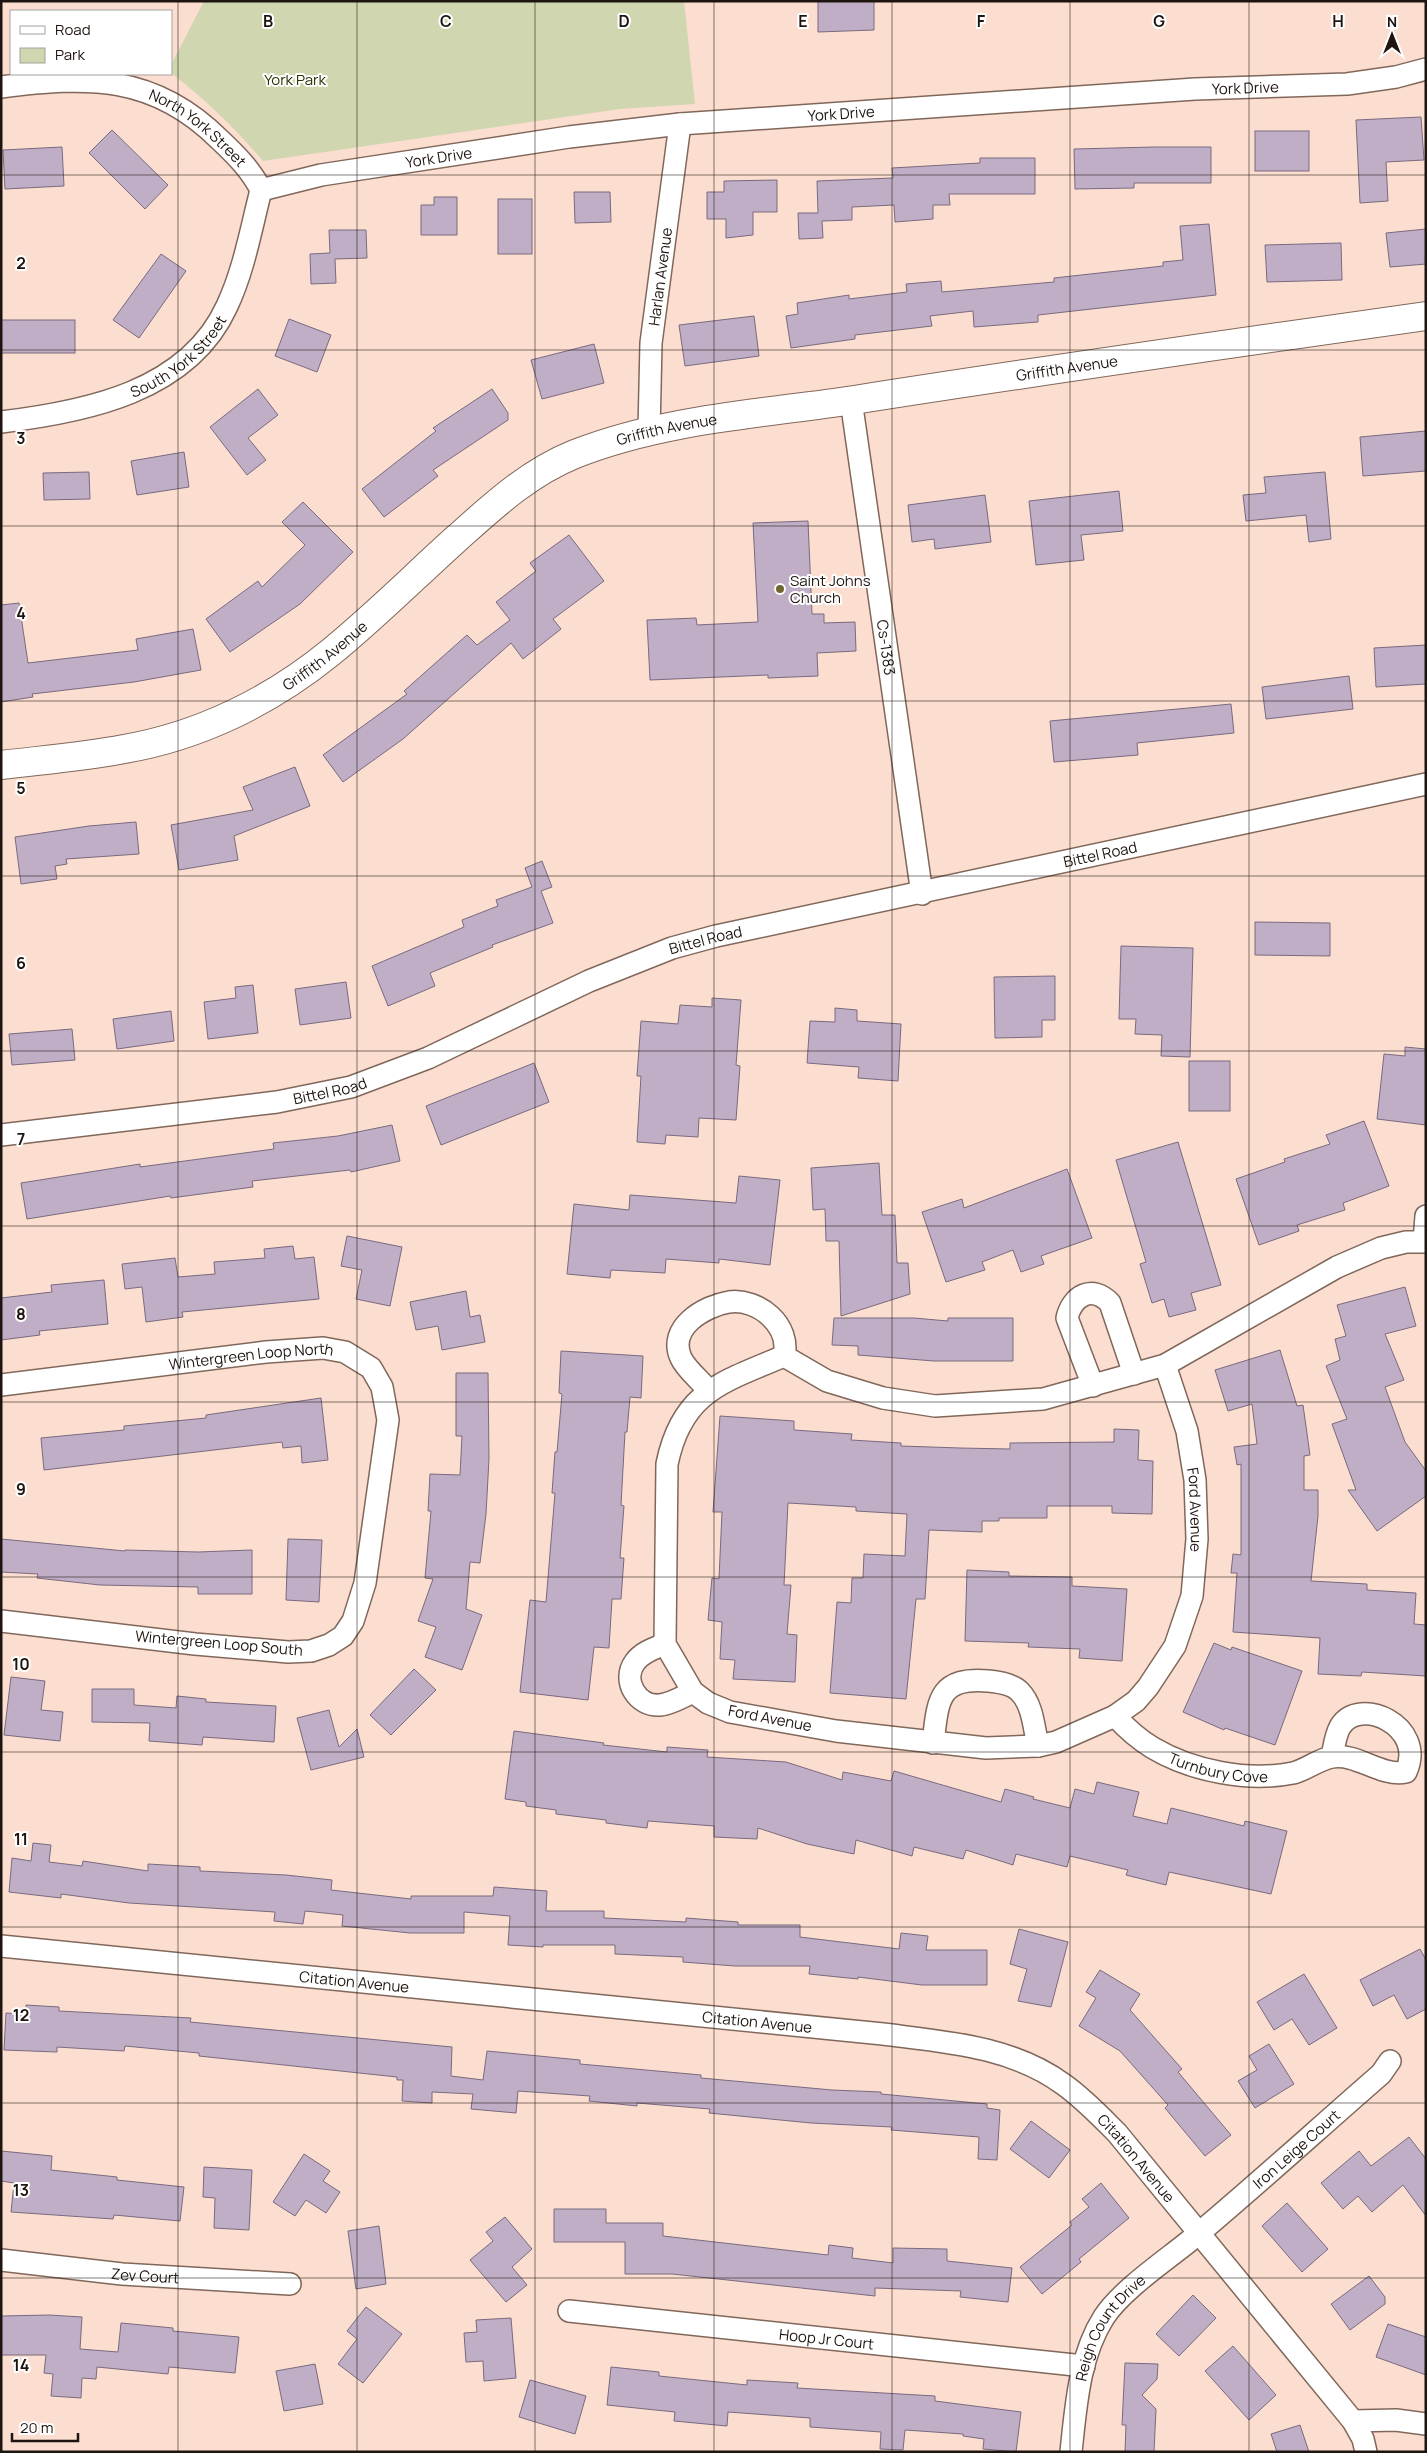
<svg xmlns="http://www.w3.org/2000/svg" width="1427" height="2453" font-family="Manrope,sans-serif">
<rect width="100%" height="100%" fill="#fbdecf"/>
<!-- green -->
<path fill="#d0d6af" d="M204,1H684L695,104L620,109L263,161C235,128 206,100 171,73V65Z"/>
<!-- building -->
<g fill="#bfaec5" stroke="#7a6a7f">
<path d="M818,1H874V30L818,32Z"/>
<path d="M1421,117L1424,160L1386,162L1388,201L1360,203L1356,120Z"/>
<path d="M112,130L168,185L145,209L89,153Z"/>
<rect x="1255" y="131" width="54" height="40"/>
<path d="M62,147L64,186L5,189L3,150Z"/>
<path d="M1154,147H1211V183H1134V188L1075,189L1074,149Z"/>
<path d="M980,158H1035V194H949L950,205H933V219L895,222L894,205L852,207V220L822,221L823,238L799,239L798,213H818L817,181L893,178L892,168L980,163Z"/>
<path d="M777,180V212H753V235L726,238V219H707V192H724V181Z"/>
<path d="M574,192H610L611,222L575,223Z"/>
<path d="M434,197H457V235H421V205H434Z"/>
<rect x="498" y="199" width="34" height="55"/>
<path d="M1209,224L1216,295L1038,315V322L974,327L973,311L930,316L932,326L855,335V339L791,348L786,316L798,314L797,303L849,295V299L907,292L906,284L941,281L942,292L1054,282V278L1163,266V262L1183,260L1180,226Z"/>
<path d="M1426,229V264L1390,267L1386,233Z"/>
<path d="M329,230H366L367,258L335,259L336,283L311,284L310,254L330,253Z"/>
<path d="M1341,243L1342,280L1267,282L1265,245Z"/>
<path d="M161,254L186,271L139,338L113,320Z"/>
<path d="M754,316L759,356L685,366L679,325Z"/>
<path d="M289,319L331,335L317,372L275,356Z"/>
<rect x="1" y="320" width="74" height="33"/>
<path d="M594,344L604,383L542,399L531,360Z"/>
<path d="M258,389L278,415L248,438L266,460L247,475L210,427Z"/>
<path d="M492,389L508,413V420L433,470L438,476L384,517L362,489L436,431L433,428Z"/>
<path d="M1426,431V471L1363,476L1360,437Z"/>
<path d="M184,452L189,487L137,495L131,461Z"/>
<path d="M89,472L90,499L44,500L43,473Z"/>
<path d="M1325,472L1331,539L1309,542L1306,515L1246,521L1243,495L1266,493L1264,477Z"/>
<path d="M1119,491L1123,531L1081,535L1084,560L1036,565L1029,501Z"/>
<path d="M985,495L991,542L935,549L934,539L912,542L908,505Z"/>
<path d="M303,502L353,552L300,604L230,652L206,619L258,581L262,587L305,545L282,522Z"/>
<path d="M808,521L812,614H824V623L855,622L856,651L817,653L818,676L768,678V675L650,680L647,620L696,618L697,625L758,622L753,523Z"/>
<path d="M569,535L604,581L553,619L561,629L523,659L511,643L403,739L343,782L323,755L407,694L404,691L467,635L477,645L510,620L496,602L536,571L530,563Z"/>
<path d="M19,603L28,663L138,650L136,639L193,629L201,670L134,682L32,694L33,697L1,702V605Z"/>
<path d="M1426,645V684L1376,687L1374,648Z"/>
<path d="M1349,676L1353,709L1266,719L1262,687Z"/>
<path d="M1231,704L1234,733L1137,743L1138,755L1054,762L1050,721Z"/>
<path d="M295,767L310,806L234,836L238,860L179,870L171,825L253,810L243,787Z"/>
<path d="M136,822L139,854L66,859L67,864L55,866L57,879L21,884L15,837L89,826Z"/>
<path d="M542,861L552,887L541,891L553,923L492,945L493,947L430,973L435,986L388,1006L372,966L464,927L462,920L498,906L496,900L532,887L525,868Z"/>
<path d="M1255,922L1330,923V956L1255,955Z"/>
<path d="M1121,946L1193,948L1190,1057L1161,1056L1162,1035L1135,1034L1136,1019H1119Z"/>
<path d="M1055,976V1020H1042V1037L995,1038L994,977Z"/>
<path d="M346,982L351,1018L300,1025L295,989Z"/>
<path d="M253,985L258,1033L208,1039L204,1002L236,998L235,987Z"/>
<path d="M712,998L741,1000L736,1065L740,1066L736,1120L699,1118L698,1137L666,1135L665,1144L637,1142L641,1076H637L641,1021L678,1024L680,1005L712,1007Z"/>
<path d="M835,1008L857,1010V1021L901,1024L898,1081L858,1078L859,1067L807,1063L810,1021L835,1022Z"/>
<path d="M171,1011L174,1041L117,1049L113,1019Z"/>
<path d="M72,1029L75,1060L12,1065L9,1034Z"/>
<path d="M1405,1047L1426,1049V1125L1377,1119L1384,1054L1405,1056Z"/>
<rect x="1189" y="1061" width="41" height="50"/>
<path d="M534,1063L549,1102L441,1145L426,1106Z"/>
<path d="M1364,1121L1389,1186L1343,1203L1345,1210L1297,1225L1299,1231L1259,1245L1236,1179L1285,1162L1284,1159L1330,1144L1326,1135Z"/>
<path d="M392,1125L400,1161L351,1172L350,1170L252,1181L253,1187L171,1198L170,1196L27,1219L21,1183L140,1164V1167L274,1149L273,1143L338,1136Z"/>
<path d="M1178,1142L1221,1285L1191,1293L1196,1310L1169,1317L1164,1299L1152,1303L1140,1264L1146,1262L1116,1160Z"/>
<path d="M879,1163L882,1215H895L897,1263H908L910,1294L841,1316L839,1241H826L825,1209L813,1210L811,1168Z"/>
<path d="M1067,1169L1092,1238L1041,1256L1044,1264L1021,1272L1013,1250L982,1262L985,1270L946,1282L922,1212L962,1199L964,1208Z"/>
<path d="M739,1176L780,1180L770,1265L719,1259V1263L666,1259L665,1273L611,1270L610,1278L567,1274L574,1204L629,1210L630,1195L736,1203Z"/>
<path d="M347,1236L402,1247L390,1306L356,1299L362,1270L341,1266Z"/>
<path d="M293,1246L295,1259L314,1257L319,1299L182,1312L183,1317L146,1322L142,1287L125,1289L122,1264L175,1258L178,1277L215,1274L214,1262L265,1258L264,1249Z"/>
<path d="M104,1280L108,1324L39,1331L40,1335L1,1340V1298L52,1292L51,1285Z"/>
<path d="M1405,1287L1416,1326L1385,1334L1404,1380L1385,1387L1405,1442L1426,1471V1496L1377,1531L1348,1490H1356L1332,1424L1347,1419L1326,1366L1340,1360L1335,1339L1346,1336L1337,1305Z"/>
<path d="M466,1291L470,1317L480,1315L485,1342L442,1350L438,1326L416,1330L410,1302Z"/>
<path d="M834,1318H914L948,1321V1318H1013V1361H934L858,1355V1346L832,1345Z"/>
<path d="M1280,1350L1297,1406L1303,1405L1310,1455L1304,1456V1490H1318V1516L1311,1581L1367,1584V1590L1416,1593L1414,1624L1426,1625V1676L1362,1672L1361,1676L1318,1674L1320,1638L1233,1632L1237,1573H1231L1233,1554L1241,1555V1464L1237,1465L1234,1447L1257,1444L1252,1404L1228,1411L1215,1370Z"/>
<path d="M561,1351L643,1356L641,1398L630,1397L627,1432H625L621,1505L624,1506L620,1558H624L621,1599H612L609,1648L594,1647L588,1700L520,1692L530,1600L546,1602L555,1493H552L555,1452H557L562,1394L559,1393Z"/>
<path d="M456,1373H488L489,1459L486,1514L480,1563L470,1562L466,1609L482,1615L462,1670L425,1657L436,1627L418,1621L433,1579L425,1578L431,1511H428L430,1474L460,1475L462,1436H456Z"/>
<path d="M321,1398L328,1460L302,1463L301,1446L283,1448L282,1442L44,1470L41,1438L124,1430V1426L206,1418V1415Z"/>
<path d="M720,1416L794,1421V1430L852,1434L851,1440L901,1443V1446L960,1448L1010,1449V1443L1114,1442V1429L1139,1430L1138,1460L1153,1461L1152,1514L1112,1513V1506H1047V1518H999V1521H982V1532L929,1530L925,1599H916L906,1699L830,1693L837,1602L851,1603L852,1578H863L864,1554L905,1556L907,1514L856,1511V1507L788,1503L784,1585H791L787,1634L797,1635L795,1682L733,1679L735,1660L720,1659L722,1622L708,1620L712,1578L719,1579L722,1512H713Z"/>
<path d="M1,1539L125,1551V1550L198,1552L252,1550V1594H198V1587L100,1585L37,1578L38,1574L1,1572Z"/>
<path d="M288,1539L322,1540L319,1602L286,1600Z"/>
<path d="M967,1570L1009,1572V1576L1072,1577V1586L1127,1589L1122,1661L1079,1658L1080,1649L1028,1647L1029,1643L965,1641Z"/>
<path d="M1214,1643L1231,1650L1232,1647L1302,1671L1275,1745L1225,1728L1224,1730L1183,1712Z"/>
<path d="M414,1669L436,1690L391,1735L370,1715Z"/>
<path d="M11,1677L45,1681L41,1710L63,1712L60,1741L4,1735Z"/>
<path d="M92,1689H134V1705L176,1708L177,1696L206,1699V1702L276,1706L274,1742L203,1737L202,1745L149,1741L150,1723L92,1722Z"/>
<path d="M329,1710L339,1747L357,1729L364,1757L311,1770L297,1718Z"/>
<path d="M514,1731L604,1743L603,1745L667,1752V1747L708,1750L707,1757L786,1762L842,1780L843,1772L891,1781L894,1771L1001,1802L1005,1789L1034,1797L1033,1799L1070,1808L1075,1789L1094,1794L1097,1782L1139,1792L1133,1816L1167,1824L1171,1808L1244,1826L1245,1821L1287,1831L1271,1894L1169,1872L1166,1885L1126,1875L1128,1870L1070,1856L1067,1867L1016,1854L1013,1865L966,1850L963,1859L914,1847L912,1856L856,1840L854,1854L807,1844L758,1828L757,1839L714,1837V1826L648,1821L647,1828L606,1823V1820L556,1814V1810L526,1806V1802L505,1799Z"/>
<path d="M33,1843L51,1845L49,1862L82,1866L83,1861L148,1871V1864L200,1867V1871L286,1875L332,1880L331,1890L411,1899V1896H493L494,1887L547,1891L546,1911H604V1918L686,1922V1918L738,1922V1925H800V1937L899,1949L901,1933L928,1936L926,1950H987V1985H922L858,1977V1979L809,1974L810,1966H735L683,1962V1957L615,1954V1945H543V1947L508,1945L510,1916L464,1912V1933H410L342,1926L343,1915L305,1911L303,1924L274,1921L275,1912L129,1903L61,1894V1898L9,1892L12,1858L31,1861Z"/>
<path d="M1019,1929L1068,1942L1051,2007L1018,2001L1027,1969L1010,1964Z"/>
<path d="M1420,1949L1426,1960V2009L1407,2019L1394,1995L1373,2006L1360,1980Z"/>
<path d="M1100,1970L1140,1994L1130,2010L1182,2069L1178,2072L1231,2135L1205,2156L1165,2108L1168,2105L1120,2051L1079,2026L1096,1998L1086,1992Z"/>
<path d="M1304,1974L1337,2028L1309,2045L1292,2019L1274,2030L1257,2002Z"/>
<path d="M26,2005L59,2007V2011L191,2018L190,2022L452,2047L451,2076L483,2080L487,2051L580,2060V2064L701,2075V2078L832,2090L881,2092V2094L987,2104V2108L1000,2110L997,2160L978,2159L979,2137L891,2130L892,2127L811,2123L709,2113L710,2109L637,2103V2106L589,2101L590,2096L518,2091L516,2113L471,2109L473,2094L432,2092V2103L402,2101L403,2080H397V2077L199,2056V2053L125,2046L124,2051L57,2047V2052L4,2050L6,2013L26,2014Z"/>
<path d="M1269,2044L1294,2084L1255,2108L1238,2081L1257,2070L1249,2056Z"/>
<path d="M1031,2121L1070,2150L1049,2178L1010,2149Z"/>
<path d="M1409,2137L1426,2159V2216L1403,2185L1372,2212L1358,2196L1343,2209L1321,2183L1359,2151L1371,2166Z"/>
<path d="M1,2151L52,2156L51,2170L117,2177V2180L184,2187L180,2221L114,2215L113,2219L11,2212L14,2183L1,2181Z"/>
<path d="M304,2154L330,2171L323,2181L340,2192L326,2213L306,2200L295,2216L273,2202Z"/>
<path d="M204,2167L252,2170L249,2230L214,2228L215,2198L203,2197Z"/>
<path d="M1101,2183L1129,2218L1079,2259L1081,2262L1042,2294L1020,2267L1072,2225L1070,2222L1089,2207L1082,2199Z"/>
<path d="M1287,2203L1328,2249L1302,2272L1262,2226Z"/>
<path d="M554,2209H606V2223H663V2236L828,2255L829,2245L853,2248L852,2258L893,2263V2248L947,2249V2261L1012,2268L1008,2302L960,2297L961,2291L875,2288V2296L672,2274H625V2242H554Z"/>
<path d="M505,2217L532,2249L512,2267L527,2285L506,2302L470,2260L493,2241L486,2232Z"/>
<path d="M379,2226L386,2284L356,2289L348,2231Z"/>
<path d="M1369,2276L1385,2297V2304L1350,2330L1331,2304Z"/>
<path d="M1193,2295L1216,2318L1179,2356L1156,2334Z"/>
<path d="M366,2307L402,2334L363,2383L338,2364L357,2339L347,2331Z"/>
<path d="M49,2315L82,2317L80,2349L118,2352L121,2323L173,2328V2331L239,2337L235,2373L169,2367L168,2374L97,2367L96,2379L82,2378L81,2398L51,2396L53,2374L44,2373L46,2355H1V2316Z"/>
<path d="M511,2318L516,2378L484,2381L483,2361L466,2362L464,2333L477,2332L476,2320Z"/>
<path d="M1388,2324L1426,2337V2375L1376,2357Z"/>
<path d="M1233,2346L1276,2395L1249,2420L1205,2371Z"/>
<path d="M1125,2363L1158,2364L1157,2379L1142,2395L1156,2409L1154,2452H1125L1126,2425H1122Z"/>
<path d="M315,2364L323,2404L284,2411L276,2371Z"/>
<path d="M611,2367L659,2372V2376L747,2385V2380L798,2383L797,2388L935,2396V2401L1021,2412L1016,2452L983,2449L984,2439L963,2436V2434L905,2430L903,2450L880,2449L881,2432L810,2427V2418L728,2412L727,2426L674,2421L675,2412L607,2405Z"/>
<path d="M530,2380L586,2396L575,2434L519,2417Z"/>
<path d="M1300,2425L1309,2452H1277L1271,2434Z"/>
</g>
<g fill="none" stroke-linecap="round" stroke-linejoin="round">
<defs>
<g id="street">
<path id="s1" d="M1,87C88,76 154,74 220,140C236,155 251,170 261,190"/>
<path id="s2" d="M261,190L321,175L569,137L680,124L1195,89L1347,84L1396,77L1426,69"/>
<path id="s3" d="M851,400L922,894"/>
<path id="s4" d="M1,422C85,412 188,392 227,306C244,270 251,229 261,190"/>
<path id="s5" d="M649,431L651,343L680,124"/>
<path id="s6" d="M1,1135L277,1102L351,1087L428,1058L589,981L672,948L716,936L1426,784"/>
<path d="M1424,1241L1426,1216"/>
<path id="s7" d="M1165,1365L1187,1431L1195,1480L1197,1539L1192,1596L1175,1646L1148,1687L1136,1701L1115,1716L1056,1742L1038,1746L986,1748L836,1731L730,1712L708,1703L693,1692L665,1644L667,1464C682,1391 723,1382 784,1356L827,1381L883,1398L935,1406L1043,1399L1165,1365L1337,1267L1381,1248L1406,1242H1426"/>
<path id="s8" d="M1,1385L266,1352L323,1348L345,1352L371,1368L382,1387L388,1420L365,1583L353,1621L343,1636L329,1645L311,1651L288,1652L195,1644L1,1621"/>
<path d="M1093,1386L1067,1318C1072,1296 1092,1284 1110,1303L1134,1374"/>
<path d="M708,1390C700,1380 686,1369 681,1358C667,1328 704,1306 729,1302C759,1298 791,1326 784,1356"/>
<path d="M665,1644C655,1648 642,1652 635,1662C621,1681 638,1707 660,1705C671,1704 682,1697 693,1692"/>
<path id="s9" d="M1115,1716C1126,1728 1138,1739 1153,1748C1192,1771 1248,1782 1293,1773C1306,1770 1319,1759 1332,1757C1358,1753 1380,1777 1406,1772C1427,1726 1359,1695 1340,1727C1335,1736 1334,1747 1332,1757"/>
<path d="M933,1743C938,1700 938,1677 988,1681C999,1682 1013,1684 1020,1692C1033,1705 1034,1729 1038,1746"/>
<path id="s10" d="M1,1946L883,2034C945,2042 1011,2046 1063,2084C1083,2098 1100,2116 1117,2133L1353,2421L1363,2439L1366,2452"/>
<path id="s11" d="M1,2260L122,2274L290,2284"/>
<path id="s12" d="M569,2311L1084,2366"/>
<path d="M1353,2421L1396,2420L1426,2424"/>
<path id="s13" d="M1071,2452C1076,2406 1079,2356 1104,2317C1123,2288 1171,2257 1198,2234C1260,2182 1320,2127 1381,2074L1390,2061"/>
</g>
<g id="secondary">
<path id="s14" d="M1,765C42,760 83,757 124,749C200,736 271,701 331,652C374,617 415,576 456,539C493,506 528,473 575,454C664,419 760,414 854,400C1044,370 1235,343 1426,316"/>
</g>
</defs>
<!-- street casing -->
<use href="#street" stroke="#80675a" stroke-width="24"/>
<!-- secondary casing -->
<use href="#secondary" stroke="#80675a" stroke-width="30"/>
<!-- street -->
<use href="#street" stroke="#fff" stroke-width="21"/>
<!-- secondary -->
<use href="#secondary" stroke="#fff" stroke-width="28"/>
</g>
<!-- grid -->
<path fill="none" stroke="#1f1510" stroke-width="1" stroke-opacity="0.55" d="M178,1V2452M357,1V2452M535,1V2452M714,1V2452M892,1V2452M1070,1V2452M1249,1V2452M1,175H1426M1,350H1426M1,526H1426M1,701H1426M1,876H1426M1,1051H1426M1,1226H1426M1,1402H1426M1,1577H1426M1,1752H1426M1,1927H1426M1,2103H1426M1,2278H1426"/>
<!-- markers -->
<circle fill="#6f6531" stroke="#fff" stroke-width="2" cx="780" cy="589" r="5"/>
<g text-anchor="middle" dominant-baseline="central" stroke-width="4" stroke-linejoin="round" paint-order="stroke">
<!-- park labels -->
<g font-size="15" fill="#2c3000" stroke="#fff">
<text x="295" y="79">York Park</text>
</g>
<!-- street labels -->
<g font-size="15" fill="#1f1510" stroke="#fff">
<text stroke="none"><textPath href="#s2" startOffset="991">York Drive</textPath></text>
<text stroke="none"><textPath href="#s2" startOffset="586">York Drive</textPath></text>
<text stroke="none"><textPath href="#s1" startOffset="210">North York Street</textPath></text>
<text stroke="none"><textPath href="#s2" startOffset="181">York Drive</textPath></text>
<text stroke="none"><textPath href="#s5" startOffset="155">Harlan Avenue</textPath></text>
<text stroke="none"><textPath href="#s4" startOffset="194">South York Street</textPath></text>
<text stroke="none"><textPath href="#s14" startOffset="1171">Griffith Avenue</textPath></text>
<text stroke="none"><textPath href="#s14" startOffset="766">Griffith Avenue</textPath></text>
<text stroke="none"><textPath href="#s3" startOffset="250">Cs-1383</textPath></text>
<text stroke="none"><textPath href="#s14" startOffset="348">Griffith Avenue</textPath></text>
<text stroke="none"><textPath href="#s6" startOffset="1142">Bittel Road</textPath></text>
<text stroke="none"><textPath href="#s6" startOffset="738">Bittel Road</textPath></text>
<text stroke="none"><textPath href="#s6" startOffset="332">Bittel Road</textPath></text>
<text stroke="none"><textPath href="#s8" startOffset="252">Wintergreen Loop North</textPath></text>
<text stroke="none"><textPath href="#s7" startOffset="149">Ford Avenue</textPath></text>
<text transform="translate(219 1643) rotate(5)">Wintergreen Loop South</text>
<text transform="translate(770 1718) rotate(11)">Ford Avenue</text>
<text stroke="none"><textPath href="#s9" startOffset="119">Turnbury Cove</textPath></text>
<text stroke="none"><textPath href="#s10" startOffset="355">Citation Avenue</textPath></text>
<text stroke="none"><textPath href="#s10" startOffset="760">Citation Avenue</textPath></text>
<text stroke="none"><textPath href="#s13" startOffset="396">Iron Leige Court</textPath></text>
<text stroke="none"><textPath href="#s10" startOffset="1180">Citation Avenue</textPath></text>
<text stroke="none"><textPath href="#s11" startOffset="145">Zev Court</textPath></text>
<text stroke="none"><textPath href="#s13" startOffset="134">Reigh Count Drive</textPath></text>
<text stroke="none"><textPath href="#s12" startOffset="259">Hoop Jr Court</textPath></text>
</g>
<!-- poi labels -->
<g font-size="15" fill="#1f1510" stroke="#fff" text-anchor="start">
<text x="790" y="580">Saint Johns<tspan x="790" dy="17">Church</tspan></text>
</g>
</g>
<g font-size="16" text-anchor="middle" font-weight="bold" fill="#1f1510" stroke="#fff" stroke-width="4" stroke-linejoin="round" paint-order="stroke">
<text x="268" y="27">B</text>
<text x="446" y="27">C</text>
<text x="624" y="27">D</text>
<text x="803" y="27">E</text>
<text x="981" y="27">F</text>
<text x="1159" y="27">G</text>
<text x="1338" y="27">H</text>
<text x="21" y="269">2</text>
<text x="21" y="444">3</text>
<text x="21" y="619">4</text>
<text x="21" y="794">5</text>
<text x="21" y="969">6</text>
<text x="21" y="1145">7</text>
<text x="21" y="1320">8</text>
<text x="21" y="1495">9</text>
<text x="21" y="1670">10</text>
<text x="21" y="1845">11</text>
<text x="21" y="2021">12</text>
<text x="21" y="2196">13</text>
<text x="21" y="2371">14</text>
</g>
<!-- border -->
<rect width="1427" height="2453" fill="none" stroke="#1f1510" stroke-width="5"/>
<!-- legend -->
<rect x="10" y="10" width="162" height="65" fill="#ffffff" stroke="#a5a19f"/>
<rect x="20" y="26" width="25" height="8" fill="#ffffff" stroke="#a5a19f"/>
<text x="55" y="35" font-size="15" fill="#1f1510">Road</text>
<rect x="20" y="48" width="25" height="15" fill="#d0d6af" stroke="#a5a19f"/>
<text x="55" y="60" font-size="15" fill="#1f1510">Park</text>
<!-- north arrow -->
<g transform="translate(1392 35)" stroke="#ffffff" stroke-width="4" paint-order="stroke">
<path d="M0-4L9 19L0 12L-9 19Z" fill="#1f1510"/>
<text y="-8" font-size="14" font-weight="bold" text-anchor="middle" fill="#1f1510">N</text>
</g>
<!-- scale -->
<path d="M12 2433v8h66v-8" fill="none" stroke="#1f1510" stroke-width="2.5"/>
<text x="20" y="2433" font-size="15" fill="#1f1510" stroke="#ffffff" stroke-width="4" paint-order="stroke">20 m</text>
</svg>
